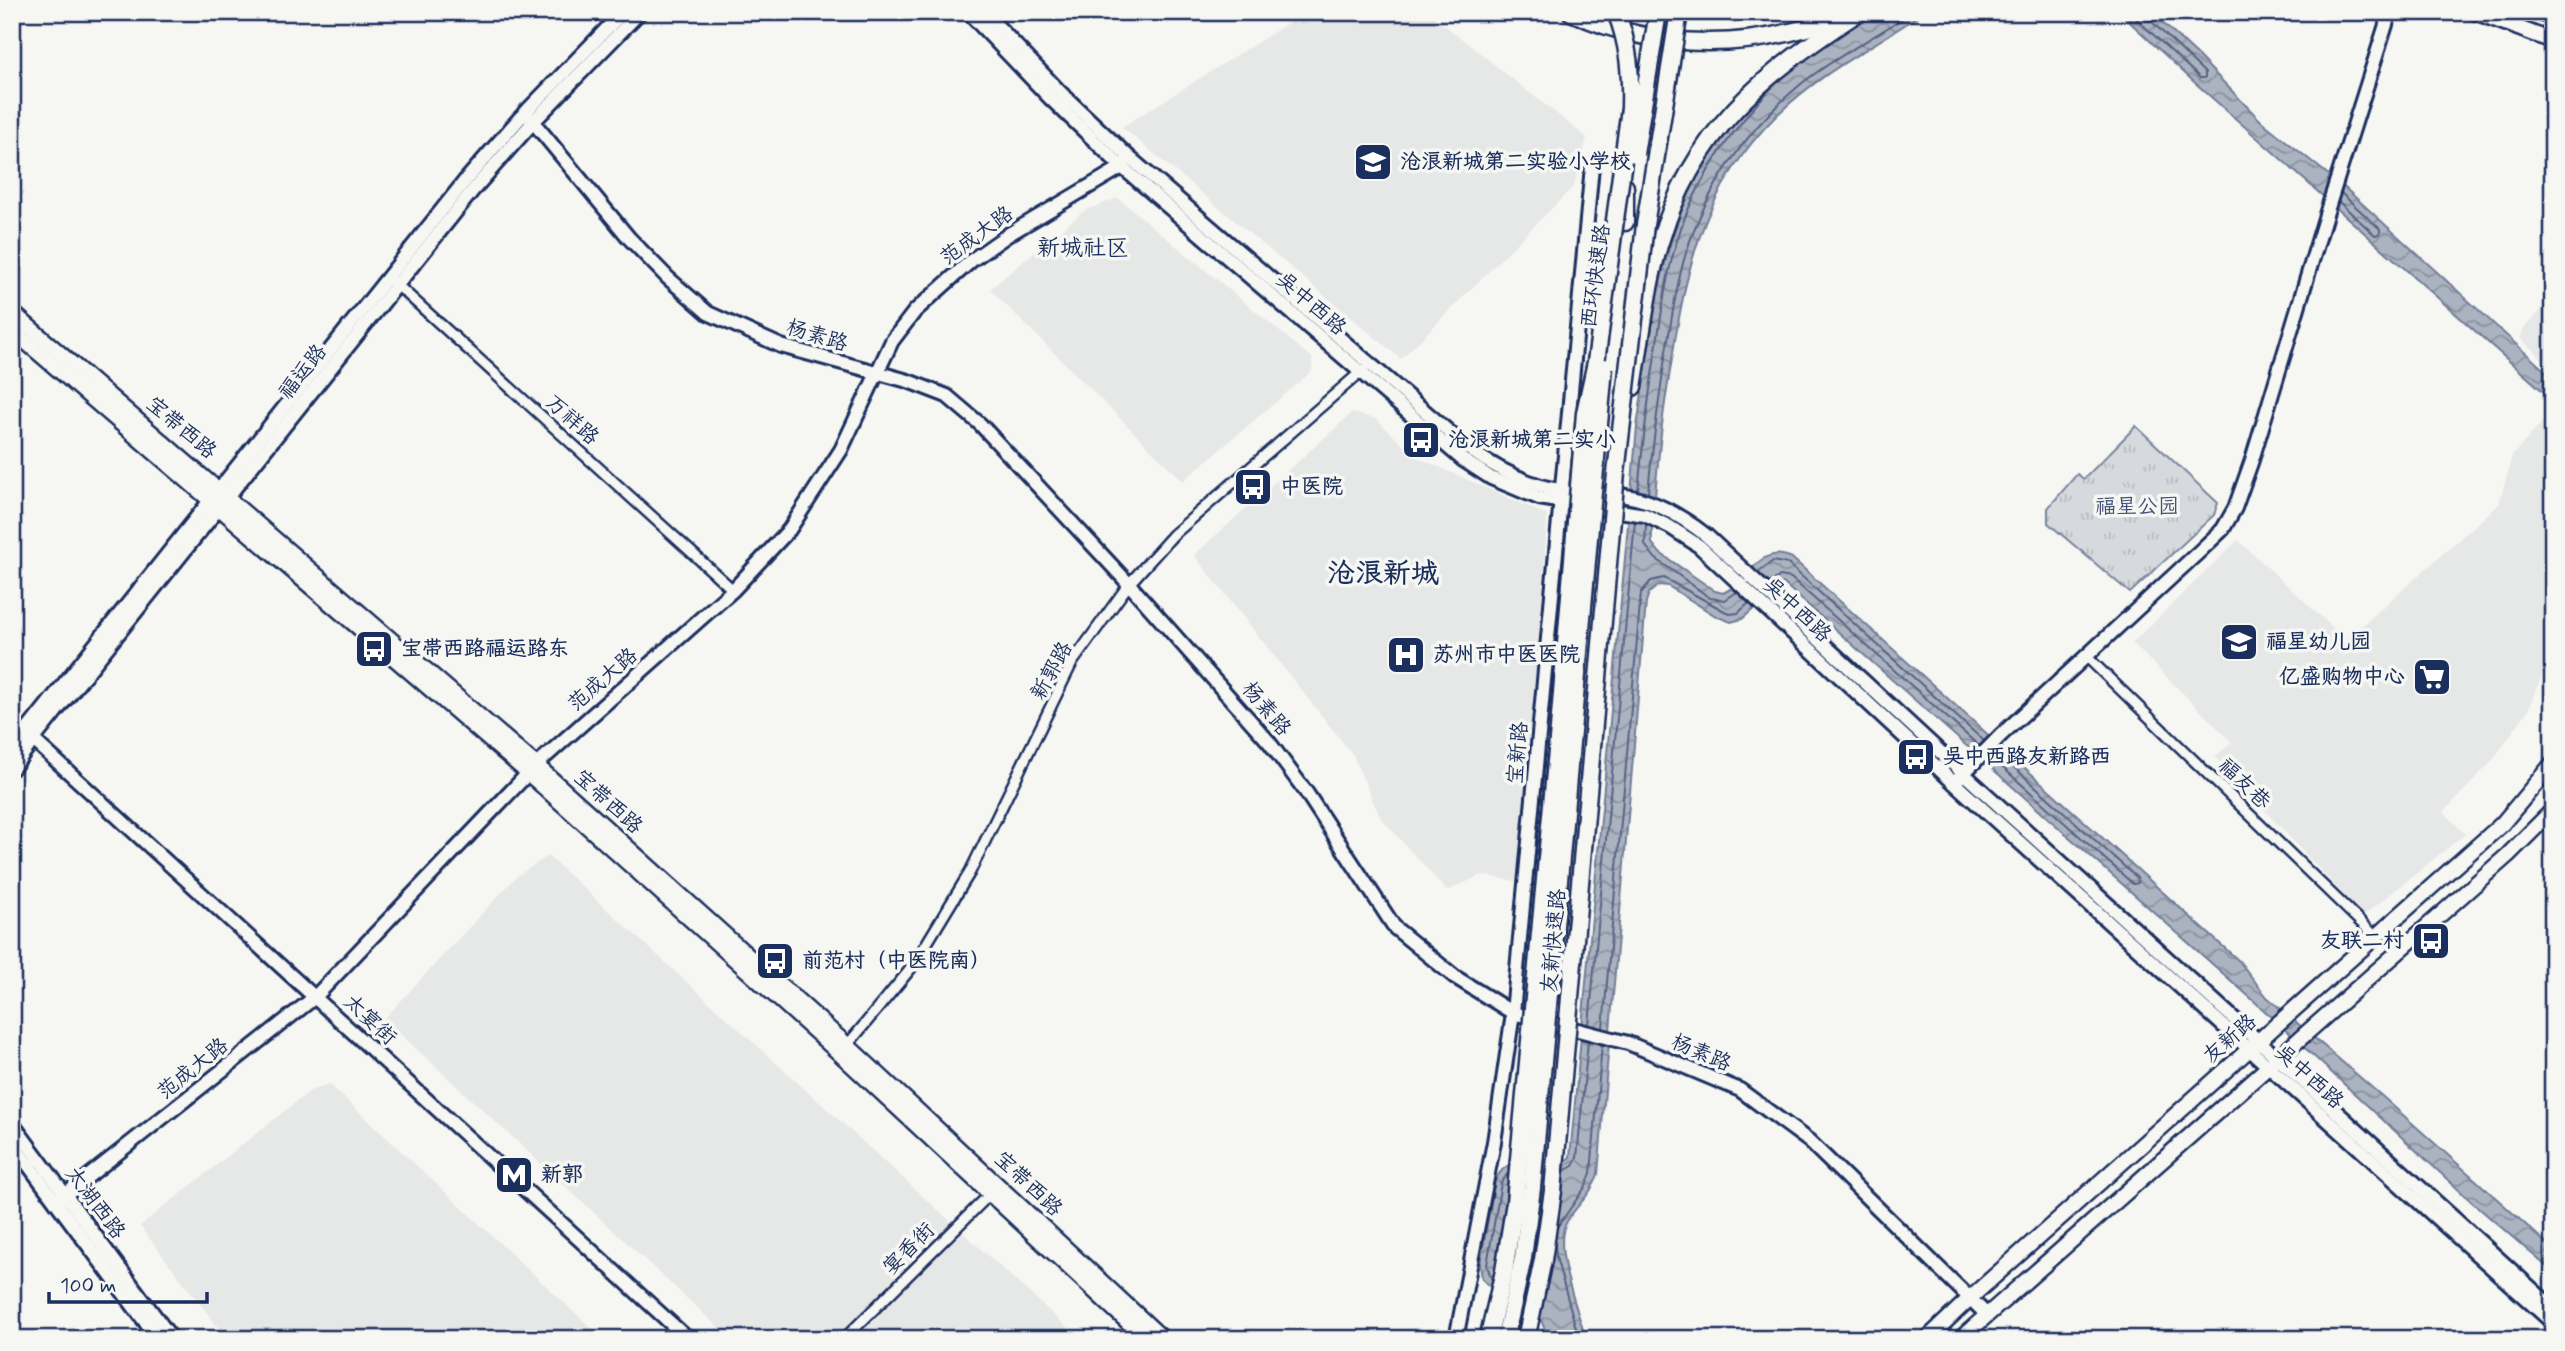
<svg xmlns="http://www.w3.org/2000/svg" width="2565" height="1351" font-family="Mynerve,'LXGW WenKai TC',sans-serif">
<defs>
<pattern id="grass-tufts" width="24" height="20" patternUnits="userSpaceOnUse" patternTransform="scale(1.75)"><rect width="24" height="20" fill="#d6d9dd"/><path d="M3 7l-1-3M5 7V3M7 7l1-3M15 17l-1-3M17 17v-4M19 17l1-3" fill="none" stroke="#b7bbc0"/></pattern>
<pattern id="water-waves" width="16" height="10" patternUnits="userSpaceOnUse" patternTransform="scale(1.75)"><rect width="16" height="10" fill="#abb2c0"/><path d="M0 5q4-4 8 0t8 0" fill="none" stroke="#8a919f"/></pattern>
</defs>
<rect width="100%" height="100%" fill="#f6f6f2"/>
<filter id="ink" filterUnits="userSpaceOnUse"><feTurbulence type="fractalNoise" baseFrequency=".0143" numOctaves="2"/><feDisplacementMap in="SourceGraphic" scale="14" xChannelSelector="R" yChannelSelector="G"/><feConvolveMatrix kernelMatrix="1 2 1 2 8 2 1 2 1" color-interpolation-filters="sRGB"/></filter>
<g filter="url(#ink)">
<!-- built -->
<g fill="#e6e7e7">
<path d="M1306,12H1428L1587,138L1574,186L1401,359L1122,127Z"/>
<path d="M1118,198L1312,358V371L1183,481L990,289L1084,211Z"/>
<path d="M2553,298V369L2520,338L2524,328Z"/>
<path d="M2553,396V645L2550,655L2528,710L2492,761L2444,812L2465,834L2363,916L2215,757L2232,742L2132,643L2238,540L2346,640L2499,504L2512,456L2544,420Z"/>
<path d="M1352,413L1376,419L1414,456L1547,515L1534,759L1515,881L1481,875L1447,891L1380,817L1353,755L1194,555Z"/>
<path d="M548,856L1080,1339H731L384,1019L517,876Z"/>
<path d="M329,1084L603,1339H227L140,1226L310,1091Z"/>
</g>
<!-- grass -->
<path fill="url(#grass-tufts)" stroke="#78849e" stroke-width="2" d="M2136,426L2218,503L2214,515L2130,593L2048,523V508L2077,474L2084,479Z"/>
<!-- water -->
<g fill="url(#water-waves)" stroke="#717e99" stroke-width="2">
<path d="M1869,12H1924C1874,47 1822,71 1777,115C1695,196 1684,283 1667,390C1661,425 1658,460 1655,496C1654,511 1651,528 1652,543L1660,553L1715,591L1723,593C1748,583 1759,542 1792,558L2239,961L2267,997L2384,1098L2553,1249V1272L2473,1203L2254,1001L1783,583L1742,619L1731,622L1716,616L1668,586L1659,585L1649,593L1646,602L1598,1174C1592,1195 1574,1207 1565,1225C1554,1251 1577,1307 1584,1333L1588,1339H1549L1537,1311L1497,1294L1482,1279L1480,1264L1495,1181C1508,1152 1536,1161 1562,1164L1570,1157L1637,427C1656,301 1662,196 1753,97C1765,84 1781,74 1795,64C1819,45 1842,26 1869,12Z"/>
<path d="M2119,12H2151L2199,57L2261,121L2345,188L2553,378V400L2193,81Z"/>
</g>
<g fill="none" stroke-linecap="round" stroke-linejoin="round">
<!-- shore -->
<g stroke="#556385" stroke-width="2">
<path d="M2129,12L2200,78H2205V73L2149,19L2147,12"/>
<path d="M2338,201L2375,235L2380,234V229L2341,193"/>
<path d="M1638,491C1643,441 1649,392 1657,343C1664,294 1671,244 1693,199C1713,157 1741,120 1772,87"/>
<path d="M1648,493C1652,446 1659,399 1666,351C1672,319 1676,284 1686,253C1707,186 1748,128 1801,84C1836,56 1876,37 1912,12"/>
<path d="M1646,524L1645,545L1655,558L1710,598L1725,600L1737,592"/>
<path d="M1758,572L1773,561L1788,564L1984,741"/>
<path d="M1770,583L1780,576L1791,578L1979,746"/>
<path d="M1991,757L2133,884L2138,883L2137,878L1996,751"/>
<path d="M1589,1025L1635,521"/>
<path d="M1603,1028L1641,593L1651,581L1664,578L1730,614L1738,613L1749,603"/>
<path d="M1564,1171L1573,1166L1577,1158L1588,1041"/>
<path d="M1558,1226L1586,1186L1591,1173L1602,1044"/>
<path d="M1555,1244L1556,1257L1579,1339"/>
<path d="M1492,1281L1487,1265L1501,1183L1508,1173"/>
</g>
<defs>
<g id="street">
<path d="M395,283L733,590"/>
<path d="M2087,657L2376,937"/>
<path d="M845,1048L913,966L970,872L1072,663L1129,584L1173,535L1363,370"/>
<path d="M844,1339L992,1192"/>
</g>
<g id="secondary">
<path d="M968,12L1051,99L1122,167L1463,460L1491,478L1539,498L1645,515L1670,527L1699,546L1954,783L2553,1323"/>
<path d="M984,12L1059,91L1130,158L1469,449C1491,465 1515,478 1541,486C1568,494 1598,492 1626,496C1657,501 1683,517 1707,536L1963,773L2553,1308"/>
<path d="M525,112L629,238L668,278L708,313L781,346L908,381L947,396L980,424L1129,584L1269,742L1306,792L1395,928L1455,977L1513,1013L1628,1043L1740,1090L1809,1141L1986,1314"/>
<path d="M27,734L688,1339"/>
<path d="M12,749L464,182L519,119L623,12"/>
<path d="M12,769L34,739L473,190L534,121L640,12"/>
<path d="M1959,778L2001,735L2201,550L2223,529L2235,508L2252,460L2328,208L2390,12"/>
<path d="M12,1123L172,1339"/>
<path d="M12,1143L158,1339"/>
<path d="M56,1202L315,997L536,765L733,590L789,530L841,450L892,341L915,311L972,260L1009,234L1122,167L1127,161"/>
<path d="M1456,1339L1494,1142L1513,1013L1592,166"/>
</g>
<g id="primary">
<path d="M2475,12L2553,41"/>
<path d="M2538,12L2553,18"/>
<path d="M12,312L536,765L847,1045L1163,1339"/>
<path d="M12,330L528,773L840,1054L1146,1339"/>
<path d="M1927,1339L1970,1298L2502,824L2553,763"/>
<path d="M1960,1339L2508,855L2553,810"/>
</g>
<g id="highway">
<path d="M1571,12C1658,52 1755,51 1843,15"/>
<path d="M1625,222V187"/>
<path d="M1633,387C1641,340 1646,291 1659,245C1693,130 1762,75 1859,12"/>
</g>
</defs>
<!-- street casing -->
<use href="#street" stroke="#1b2f5e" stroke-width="14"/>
<!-- secondary casing -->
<use href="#secondary" stroke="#1b2f5e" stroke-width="18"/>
<!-- primary casing -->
<use href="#primary" stroke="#1b2f5e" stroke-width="19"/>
<!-- highway casing -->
<use href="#highway" stroke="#1b2f5e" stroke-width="21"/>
<!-- street -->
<use href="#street" stroke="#f6f6f2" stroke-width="9"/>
<!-- secondary -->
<use href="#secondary" stroke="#f6f6f2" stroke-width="12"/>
<!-- primary -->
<use href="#primary" stroke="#f6f6f2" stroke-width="14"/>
<!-- highway -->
<use href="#highway" stroke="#f6f6f2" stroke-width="16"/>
<defs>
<g id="highway-bridge">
<path d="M1635,154L1658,12"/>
<path d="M1488,1339L1504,1271L1515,1202L1559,729L1585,413L1596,362L1630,108C1631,74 1629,44 1616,12"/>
<path d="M1505,1339L1523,1258L1532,1188L1604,367"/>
<path d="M1526,1339L1543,1260L1553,1191L1616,473L1645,225L1679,12"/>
</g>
</defs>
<!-- highway-bridge casing -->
<use href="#highway-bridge" stroke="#1b2f5e" stroke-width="21" stroke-linecap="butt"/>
<!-- highway-bridge -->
<use href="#highway-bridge" stroke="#f6f6f2" stroke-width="16"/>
</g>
</g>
<!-- icons -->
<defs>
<symbol id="school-square" viewBox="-11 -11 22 22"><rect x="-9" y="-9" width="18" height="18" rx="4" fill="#1b2f5e" stroke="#f6f6f2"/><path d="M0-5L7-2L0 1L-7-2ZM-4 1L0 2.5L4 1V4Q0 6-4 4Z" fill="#fff"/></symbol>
<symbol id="bus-square" viewBox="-11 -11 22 22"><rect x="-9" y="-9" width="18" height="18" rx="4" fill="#1b2f5e" stroke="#f6f6f2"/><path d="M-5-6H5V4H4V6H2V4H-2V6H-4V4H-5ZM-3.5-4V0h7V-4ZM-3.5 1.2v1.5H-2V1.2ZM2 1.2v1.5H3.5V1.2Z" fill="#fff"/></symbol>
<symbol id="hospital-square" viewBox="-11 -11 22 22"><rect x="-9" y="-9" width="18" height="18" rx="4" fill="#1b2f5e" stroke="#f6f6f2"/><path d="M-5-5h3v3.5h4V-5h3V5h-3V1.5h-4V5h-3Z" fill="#fff"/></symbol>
<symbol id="supermarket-square" viewBox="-11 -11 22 22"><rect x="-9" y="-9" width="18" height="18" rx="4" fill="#1b2f5e" stroke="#f6f6f2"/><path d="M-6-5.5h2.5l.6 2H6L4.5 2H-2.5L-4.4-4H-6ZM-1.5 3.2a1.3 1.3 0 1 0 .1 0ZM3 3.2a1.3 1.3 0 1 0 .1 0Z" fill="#fff"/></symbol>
<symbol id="metro-square" viewBox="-11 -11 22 22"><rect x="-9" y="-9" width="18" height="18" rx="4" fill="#1b2f5e" stroke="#f6f6f2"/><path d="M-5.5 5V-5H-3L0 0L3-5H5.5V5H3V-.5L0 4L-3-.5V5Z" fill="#fff"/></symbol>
</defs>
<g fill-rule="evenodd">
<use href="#school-square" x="1351" y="140" width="44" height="44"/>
<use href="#bus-square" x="1399" y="418" width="44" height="44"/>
<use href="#bus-square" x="1231" y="465" width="44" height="44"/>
<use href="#school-square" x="2217" y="620" width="44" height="44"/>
<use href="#bus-square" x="352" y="627" width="44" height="44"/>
<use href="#hospital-square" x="1384" y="633" width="44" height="44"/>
<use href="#supermarket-square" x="2410" y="655" width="44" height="44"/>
<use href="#bus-square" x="1894" y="735" width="44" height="44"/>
<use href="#bus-square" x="2409" y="919" width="44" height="44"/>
<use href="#bus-square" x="753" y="939" width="44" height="44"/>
<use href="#metro-square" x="492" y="1153" width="44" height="44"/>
</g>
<g text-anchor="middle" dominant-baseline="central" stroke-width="7" stroke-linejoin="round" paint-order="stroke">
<!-- poi labels -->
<g font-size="21" font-weight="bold" fill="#1b2f5e" stroke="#f6f6f2" text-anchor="start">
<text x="1400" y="162">沧浪新城第二实验小学校</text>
<text x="1448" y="440">沧浪新城第二实小</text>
<text x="1280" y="487">中医院</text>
<text x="2266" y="642">福星幼儿园</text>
<text x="401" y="649">宝带西路福运路东</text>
<text x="1433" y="655">苏州市中医医院</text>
<text x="2405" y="677" text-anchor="end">亿盛购物中心</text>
<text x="1943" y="757">吴中西路友新路西</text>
<text x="2404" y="941" text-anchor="end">友联二村</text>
<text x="802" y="961">前范村（中医院南）</text>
<text x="541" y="1175">新郭</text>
</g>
<!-- street labels -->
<g font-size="21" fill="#1b2f5e" stroke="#f6f6f2">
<text transform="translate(977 236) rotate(-36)">范成大路</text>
<text transform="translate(1596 276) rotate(-82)">西环快速路</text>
<text transform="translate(1311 304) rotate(41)">吴中西路</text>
<text transform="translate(817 336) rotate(17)">杨素路</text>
<text transform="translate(303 372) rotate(-52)">福运路</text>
<text transform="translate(572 420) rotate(42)">万祥路</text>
<text transform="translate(181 428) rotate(40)">宝带西路</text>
<text transform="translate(1797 610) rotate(43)">吴中西路</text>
<text transform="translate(1052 671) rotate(-61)">新郭路</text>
<text transform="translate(603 680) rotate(-41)">范成大路</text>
<text transform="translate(1266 709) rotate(50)">杨素路</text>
<text transform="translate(1518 753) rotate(-85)">宝新路</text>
<text transform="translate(2244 784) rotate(44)">福友巷</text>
<text transform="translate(608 802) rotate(42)">宝带西路</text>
<text transform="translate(1554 941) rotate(-85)">友新快速路</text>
<text transform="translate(370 1020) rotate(43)">太宴街</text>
<text transform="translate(2230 1039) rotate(-41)">友新路</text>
<text transform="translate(1701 1053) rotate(23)">杨素路</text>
<text transform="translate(193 1069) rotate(-39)">范成大路</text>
<text transform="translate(2309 1077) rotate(42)">吴中西路</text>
<text transform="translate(1028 1184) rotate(43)">宝带西路</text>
<text transform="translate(95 1203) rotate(53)">太湖西路</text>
<text transform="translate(909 1249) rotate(-45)">宴香街</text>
</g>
<!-- park labels -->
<g font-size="21" fill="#405177" stroke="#f6f6f2">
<text x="2137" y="507">福星公园</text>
</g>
<!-- neighbourhood labels -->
<g font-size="23" fill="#1b2f5e" stroke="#f6f6f2">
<text x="1083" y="249">新城社区</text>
</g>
<!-- district labels -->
<g font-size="28" font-weight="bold" fill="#1b2f5e" stroke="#f6f6f2">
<text x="1383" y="574">沧浪新城</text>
</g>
</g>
<!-- margin -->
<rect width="2565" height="1351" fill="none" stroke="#f6f6f2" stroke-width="42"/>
<rect x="21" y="21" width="2523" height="1309" fill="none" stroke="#1b2f5e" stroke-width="2.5" filter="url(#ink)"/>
<!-- scale -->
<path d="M49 1292v10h158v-10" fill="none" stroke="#1b2f5e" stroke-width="3.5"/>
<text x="60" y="1292" font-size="21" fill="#1b2f5e" stroke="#f6f6f2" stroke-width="5" paint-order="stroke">100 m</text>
</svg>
